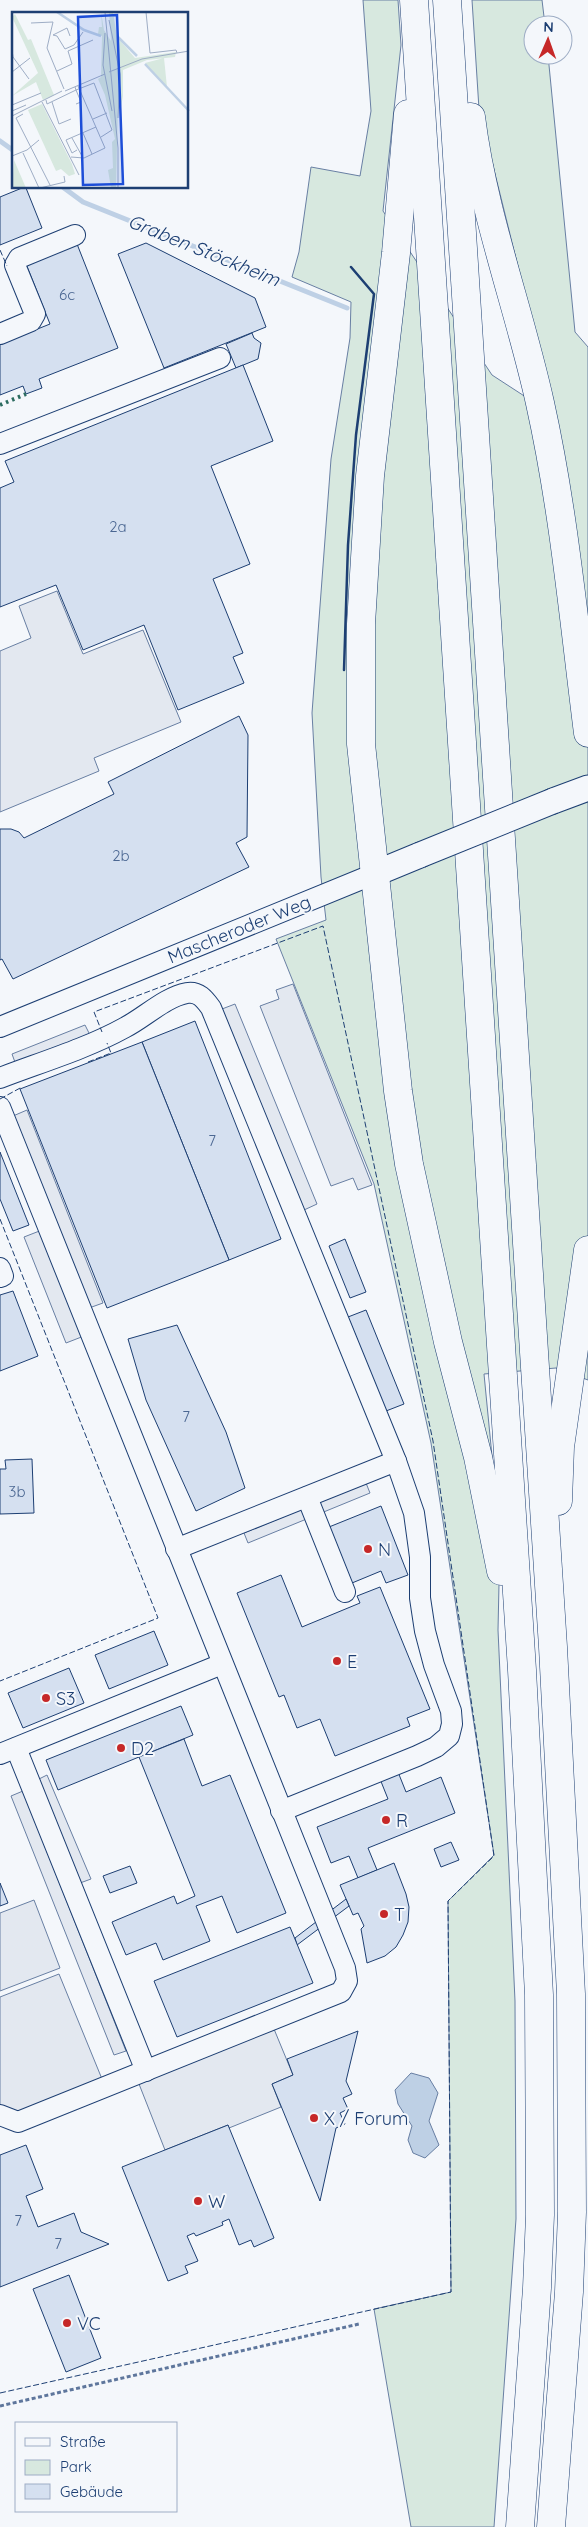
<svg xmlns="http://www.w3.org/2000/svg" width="588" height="2527" font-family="Quicksand,sans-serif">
<rect width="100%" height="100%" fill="#f4f7fb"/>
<!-- green -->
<path fill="#d7e8df" stroke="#687fa3" d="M363,0H398L401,45L383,211L492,375L555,416L479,109L472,0H542L545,25H533V55H548L575,332L588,347V1380L556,1368L484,1374L500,1538L498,1630L515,2001L516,2219L494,2527H411L374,2309L451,2292L448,1901L494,1855L431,1443L374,1184L276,939L326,920L321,877L312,713L331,459L350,338L351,302L292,277L299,252L311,167L360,176L371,111Z"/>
<!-- parking -->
<g fill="#e3e8f0" stroke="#687fa3">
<path d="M57,591L83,654L143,630L181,722L94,758L99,771L0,812V651L31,638L19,606Z"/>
<path d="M293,984L372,1185L358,1190L353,1178L331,1186L260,1006L279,999L276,990Z"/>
<path d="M235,1004L317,1204L304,1210L222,1009Z"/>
<path d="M85,1025L90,1035L16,1065L12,1054Z"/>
<path d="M27,1110L103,1303L89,1308L13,1116Z"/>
<path d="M42,1230L84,1336L66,1343L24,1237Z"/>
<path d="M366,1483L370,1493L248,1543L244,1533Z"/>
<path d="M47,1775L91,1879L80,1883L37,1780Z"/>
<path d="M23,1791L126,2051L114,2055L11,1796Z"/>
<path d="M34,1900L60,1968L0,1991V1913Z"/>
<path d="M59,1974L102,2079L16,2113L0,2105V1997Z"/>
<path d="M274,2029L293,2075L272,2084L281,2107L229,2128L228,2125L165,2150L139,2084Z"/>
</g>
<!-- water -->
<path fill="#bed0e5" stroke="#687fa3" d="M411,2073L429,2078L438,2093L429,2121L439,2145L425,2158L413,2153L408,2140L412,2126L398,2104L395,2090Z"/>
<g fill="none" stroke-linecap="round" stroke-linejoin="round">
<!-- stream -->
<g stroke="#bed0e5" stroke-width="5">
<path d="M0,141L14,151"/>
<path d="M64,188L83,202L347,308"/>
</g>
</g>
<!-- building -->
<g fill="#d5e0f0" stroke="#1d3f73">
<path d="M22,188H26L42,228L0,245V197Z"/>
<path d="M146,243L255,298L266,327L164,368L118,254Z"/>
<path d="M77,244L118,348L39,379L42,388L26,394L23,386L0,395V344L50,324L26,264Z"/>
<path d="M252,333L254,338L261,343L258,359L236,368L226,344Z"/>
<path d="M243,365L273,441L211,466L250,564L213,579L243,653L233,657L244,683L178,710L144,625L83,650L56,585L0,607V488L14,482L5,461Z"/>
<path d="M239,716L248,735L247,837L236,843L249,867L13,979L2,959L0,960V829H11L19,832L24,838L114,794L108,782Z"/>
<path d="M195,1021L281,1239L229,1260L142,1042Z"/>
<path d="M142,1042L229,1260L107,1308L20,1089Z"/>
<path d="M0,1152L29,1225L13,1231L0,1199Z"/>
<path d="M345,1239L366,1292L350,1298L329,1246Z"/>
<path d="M13,1291L38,1356L0,1371V1295Z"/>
<path d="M366,1310L404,1404L386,1411L348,1317Z"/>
<path d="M177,1325L226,1432L245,1488L196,1511L146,1400L128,1339Z"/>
<path d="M32,1459L34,1513L0,1514V1469H6L5,1460Z"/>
<path d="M381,1506L408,1575L386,1583L381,1571L352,1583L329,1527Z"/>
<path d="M281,1575L302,1627L360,1603L357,1596L380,1587L430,1709L407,1718L410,1726L335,1756L320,1719L297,1728L284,1695L279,1697L237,1593Z"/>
<path d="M154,1631L168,1665L109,1689L95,1655Z"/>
<path d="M69,1668L84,1703L23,1728L8,1693Z"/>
<path d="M181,1706L193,1735L58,1790L46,1760Z"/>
<path d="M184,1739L202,1786L230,1775L286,1913L237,1933L222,1896L196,1906L210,1941L163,1960L156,1943L126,1955L112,1922L174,1896L177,1904L195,1896L139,1757Z"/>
<path d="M398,1772L406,1792L441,1777L455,1813L368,1848L377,1870L358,1878L349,1856L331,1863L317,1827L388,1799L380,1779Z"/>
<path d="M451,1842L459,1860L441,1867L434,1849Z"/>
<path d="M394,1863L406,1894L409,1907L408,1922L403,1935L396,1947L385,1956L367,1963L361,1929L364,1926L358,1913L353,1915L340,1885Z"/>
<path d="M130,1866L137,1883L110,1893L103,1876Z"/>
<path d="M0,1883L8,1903L0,1906Z"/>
<path d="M346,1899L349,1906L297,1945L295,1938Z"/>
<path d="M290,1927L313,1983L177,2037L154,1981Z"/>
<path d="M358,2031L346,2081L352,2094L343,2098L348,2109L340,2113L345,2124L336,2128L320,2201L272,2084L293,2075L287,2059Z"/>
<path d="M228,2125L274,2238L254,2247L251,2240L239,2245L229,2219L222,2222L223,2225L196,2236L194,2233L187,2236L198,2261L185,2266L188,2273L168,2281L122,2167Z"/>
<path d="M26,2145L43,2189L26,2196L38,2227L74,2213L81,2232L109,2244L0,2287V2155Z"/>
<path d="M69,2275L101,2358L66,2372L33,2289Z"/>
</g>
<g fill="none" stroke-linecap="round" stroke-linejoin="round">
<defs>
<g id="minor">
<path d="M0,334L31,321L35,314L15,265L19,258L75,235"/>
<path d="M0,444L220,358"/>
<path d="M0,1027L374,874"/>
<path d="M0,1078C39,1063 88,1048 124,1028C144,1018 165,997 187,993C199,991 205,1000 211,1008L396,1461L414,1513L420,1557V1598L425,1631L434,1665L451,1711L452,1724L449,1736L436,1747L417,1756L281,1811"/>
<path d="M0,1107L345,1968L347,1981L341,1992L18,2122L0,2115"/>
<path d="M0,1268L3,1276L0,1277"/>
<path d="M307,1497L345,1592"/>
<path d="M176,1549L396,1461"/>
<path d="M16,1748L146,2071"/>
<path d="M0,1754L222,1664"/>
</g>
<g id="major">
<path d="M553,801L588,788"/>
<path d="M374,874L420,855"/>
</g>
<g id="highway">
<path d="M414,0L522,1670L539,1995L540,2215L537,2288L520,2527"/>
<path d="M447,0L553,1647L571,1994L572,2212L569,2292L551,2527"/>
<path d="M408,114L396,253L370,476L361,624V744L398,1091L409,1164L448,1342L478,1457L501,1571"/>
<path d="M471,117C483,214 519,308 540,403C564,511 574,623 588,733"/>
<path d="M558,1501L560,1447L588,1250"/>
</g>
</defs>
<!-- minor casing -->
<use href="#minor" stroke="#1d3f73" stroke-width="22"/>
<!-- major casing -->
<use href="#major" stroke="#1d3f73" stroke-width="27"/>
<!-- highway casing -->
<use href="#highway" stroke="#1d3f73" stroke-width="29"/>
<!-- path -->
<path stroke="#5e769c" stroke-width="3" stroke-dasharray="4 2.5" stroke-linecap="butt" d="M0,2406L359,2324"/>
<!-- minor -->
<use href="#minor" stroke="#f4f7fb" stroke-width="20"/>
<!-- major -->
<use href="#major" stroke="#f4f7fb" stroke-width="25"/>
<!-- highway -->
<use href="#highway" stroke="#f4f7fb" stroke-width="28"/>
<defs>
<path id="major-bridge" d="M420,855L553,801"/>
</defs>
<!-- major-bridge casing -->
<use href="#major-bridge" stroke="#1d3f73" stroke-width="27" stroke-linecap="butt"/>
<!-- major-bridge -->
<use href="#major-bridge" stroke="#f4f7fb" stroke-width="25"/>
<!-- hedge -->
<path stroke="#2c6c60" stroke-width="4" stroke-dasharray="2.5 4" stroke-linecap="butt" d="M0,405L26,394"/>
<!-- fence -->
<g stroke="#1d3f73" stroke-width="1" stroke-dasharray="6 2.5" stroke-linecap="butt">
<path d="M0,250L7,266"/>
<path d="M88,1062L111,1053L107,1043"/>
<path d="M0,1099L22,1087"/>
<path d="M0,1219L158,1618L0,1681"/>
<path d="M0,2393L451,2292L448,1901L494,1856L433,1441L323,926L94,1012L102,1032"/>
</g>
<!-- wall -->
<path stroke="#1d3f73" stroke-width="2.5" d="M344,670L348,545L356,435L374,294L351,267"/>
</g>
<!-- markers -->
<g fill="#c62828" stroke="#f4f7fb" stroke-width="2">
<circle cx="368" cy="1549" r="5"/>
<circle cx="337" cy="1661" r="5"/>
<circle cx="46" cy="1698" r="5"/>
<circle cx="121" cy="1748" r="5"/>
<circle cx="386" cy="1820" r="5"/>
<circle cx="384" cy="1914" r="5"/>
<circle cx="314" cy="2118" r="5"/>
<circle cx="198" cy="2201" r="5"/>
<circle cx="67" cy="2323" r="5"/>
</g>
<g text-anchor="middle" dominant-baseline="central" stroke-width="4" stroke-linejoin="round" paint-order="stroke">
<!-- number labels -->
<g font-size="15" fill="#4b6792">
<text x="67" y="294">6c</text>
<text x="118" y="526">2a</text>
<text x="121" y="855">2b</text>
<text x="212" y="1140">7</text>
<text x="186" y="1416">7</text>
<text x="17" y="1491">3b</text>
<text x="18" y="2220">7</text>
<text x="58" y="2243">7</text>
</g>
<!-- street labels -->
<g font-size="18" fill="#1d3f73" stroke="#f4f7fb">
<text transform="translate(239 929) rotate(-22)">Mascheroder Weg</text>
</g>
<!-- poi labels -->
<g font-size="18" fill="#1d3f73" stroke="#f4f7fb" text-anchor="start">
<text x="378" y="1549">N</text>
<text x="347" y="1661">E</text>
<text x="56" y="1698">S3</text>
<text x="131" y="1748">D2</text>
<text x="396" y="1820">R</text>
<text x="394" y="1914">T</text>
<text x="324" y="2118">X / Forum</text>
<text x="208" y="2201">W</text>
<text x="77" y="2323">VC</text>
</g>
<!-- water labels -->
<g font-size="19" font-style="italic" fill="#1d3f73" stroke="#f4f7fb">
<text transform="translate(204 250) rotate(22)">Graben Stöckheim</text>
</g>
</g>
<!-- overview -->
<g transform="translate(12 12)">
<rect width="176" height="176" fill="#f4f7fb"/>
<path d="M89,0L92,18L99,29L97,0H101L105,25L123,46L164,40L163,45L135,48L111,58V84L109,95L106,94L104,176H99L96,158L101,156L100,130L103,127L93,83L86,67L89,65L90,24L86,22L87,15H90ZM3,2L16,28L19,27L42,83L31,88L24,70L0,84L26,61L0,5ZM152,46L155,75L133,51ZM30,92L60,152L63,162L57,164L49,157L44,159L16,98ZM2,148L14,176H0Z" fill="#d7e8df"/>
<path fill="none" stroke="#bed0e5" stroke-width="2.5" d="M45,0L72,18L89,24M106,25L125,44M133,52L177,99"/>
<path fill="none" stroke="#9eadc5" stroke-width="1" d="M93,0L106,136V176M134,0L138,41L164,38L165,41M97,8L108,62L106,106M19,11L41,10L35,36L52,77M93,21L91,53L100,99M41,23L45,24L53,37L62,33L71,20M41,23L55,16L58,24M0,38L1,45L17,67M45,59L60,52L56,39L81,28M0,60L18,46M97,60L130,47L177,39M63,75L64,78L82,71L100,118L89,125M53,79L93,62M34,88L35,92L64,78L69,90L64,92M30,90L67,163M40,90L47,112L59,107M0,93L29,81M0,99L14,93M11,102L4,106L38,173M0,104L50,79M81,107L95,101M71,121L80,142M60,126L70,144M65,138L60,141L54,128L84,115M11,141L27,176M0,144L15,138L27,128M59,145L72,146L93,136L66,74M28,176L53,170L52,164"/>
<path fill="#1d4ed8" fill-opacity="0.15" stroke="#1d4ed8" stroke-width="2.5" d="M105,3L111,172L71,173L66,5Z"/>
<rect width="176" height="176" fill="none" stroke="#1d3f73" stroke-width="2.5"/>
</g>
<!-- legend -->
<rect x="15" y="2422" width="162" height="90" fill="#f4f7fb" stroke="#9eadc5"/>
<rect x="25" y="2438" width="25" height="8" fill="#f4f7fb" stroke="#9eadc5"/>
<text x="60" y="2447" font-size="15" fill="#1d3f73">Straße</text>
<rect x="25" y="2460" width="25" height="15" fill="#d7e8df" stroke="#9eadc5"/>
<text x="60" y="2472" font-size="15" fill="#1d3f73">Park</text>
<rect x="25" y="2484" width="25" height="15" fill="#d5e0f0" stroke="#9eadc5"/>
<text x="60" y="2497" font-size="15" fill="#1d3f73">Gebäude</text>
<!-- north arrow -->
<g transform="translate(548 40) rotate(2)"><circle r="24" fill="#f4f7fb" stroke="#9eadc5"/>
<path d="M0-4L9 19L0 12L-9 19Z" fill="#c62828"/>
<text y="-8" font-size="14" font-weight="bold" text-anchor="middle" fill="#1d3f73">N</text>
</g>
</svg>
